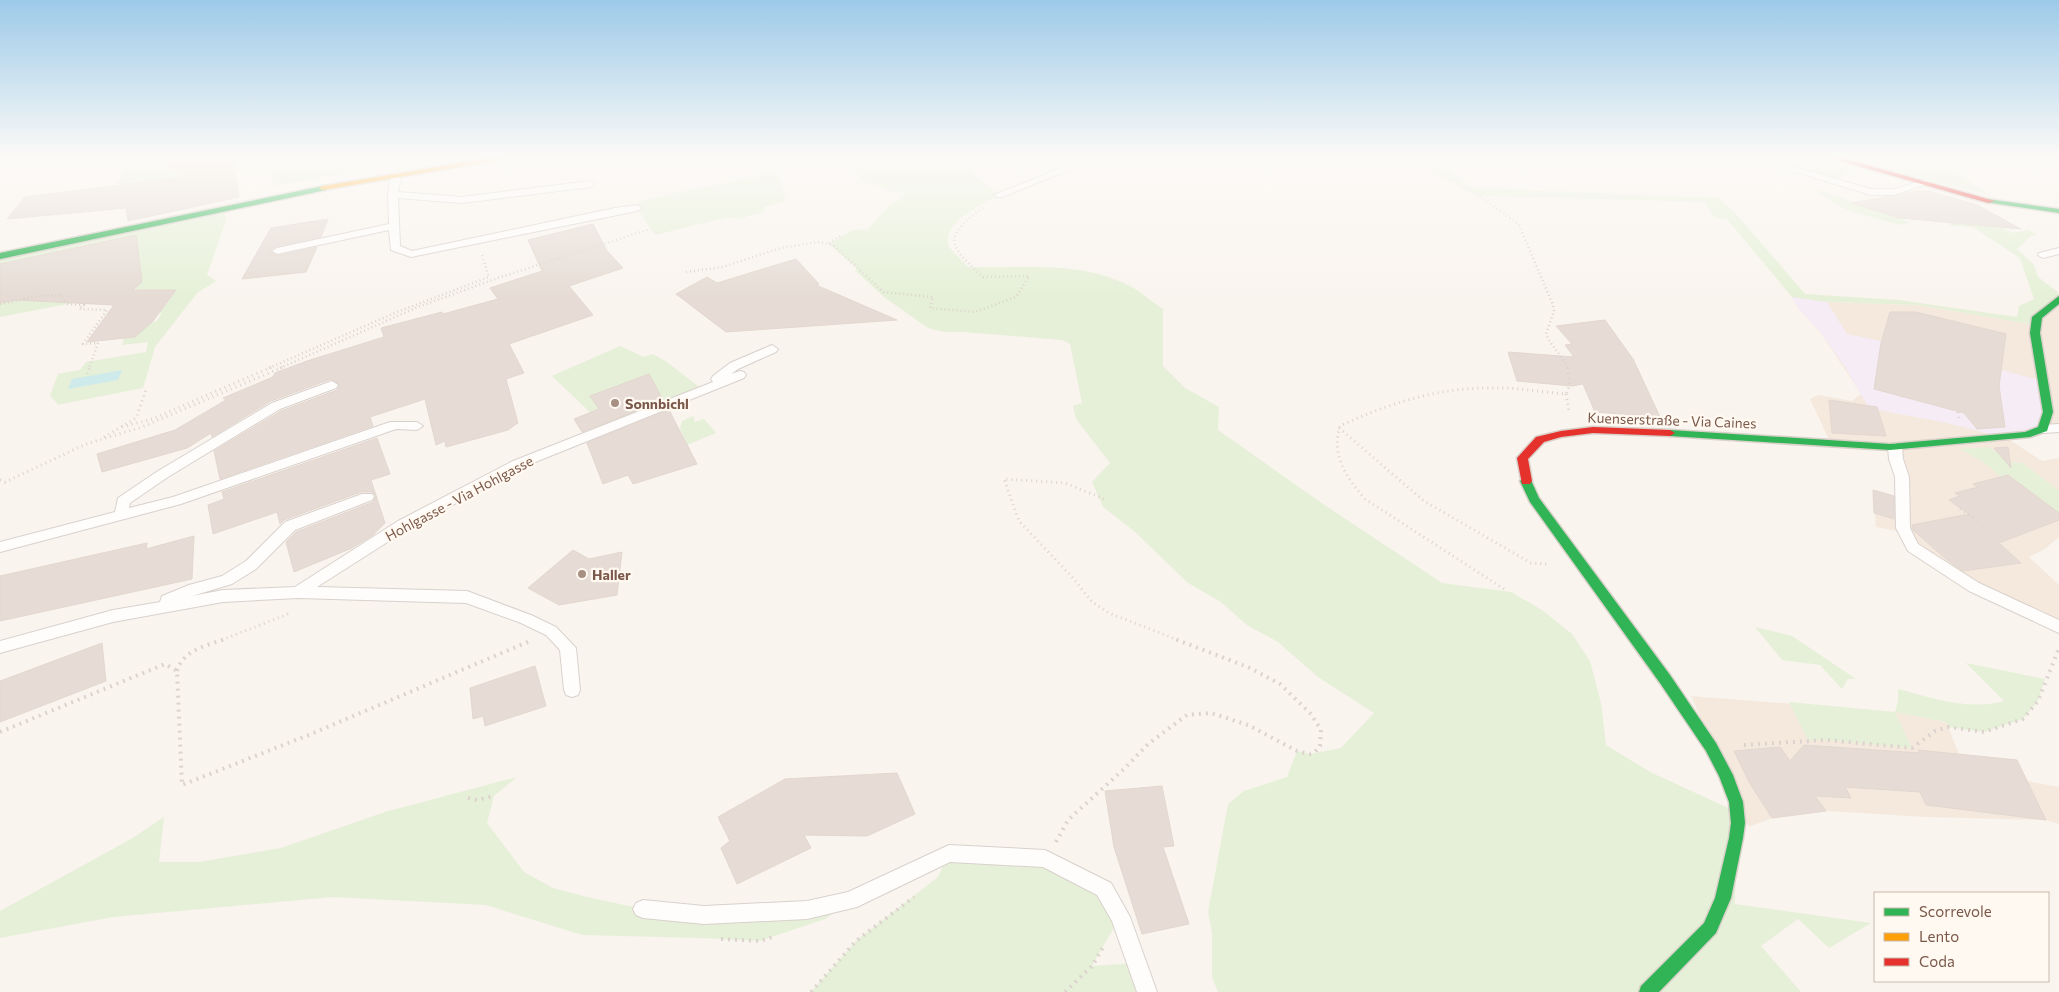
<svg xmlns="http://www.w3.org/2000/svg" width="2059" height="992" font-family="Commissioner,sans-serif">
<rect width="100%" height="100%" fill="#f9f4ee"/>
<!-- residential -->
<g fill="#f5e9de">
<path d="M1792,297L1827,302L1917,305L2036,325L2059,299V428L2007,438L2042,461L2059,458V537L2045,549L2029,557L2059,585V627L1974,587L1913,547L1906,533L1876,527L1873,490L1902,498L1895,447L1831,444L1810,399L1818,395L1852,401L1861,394L1821,333L1798,308Z"/>
<path d="M1691,696L1895,712L1946,722L1959,754L2017,760L2027,781L2059,787V824L2046,820L1927,817L1826,811L1772,818L1749,827Z"/>
</g>
<!-- education -->
<path fill="#f5ecf5" d="M1792,297L1827,302L1847,334L1940,353L2042,381L2043,429L2006,438L1947,423L1878,410L1877,407L1867,405L1845,367L1821,333L1798,308Z"/>
<!-- green -->
<g fill="#e6f0d8">
<path d="M134,158H428L427,160L272,186L273,173L258,170L123,185L119,183Z"/>
<path d="M847,158H952L999,195C984,204 944,221 948,243C950,251 962,260 968,267C1021,269 1078,260 1128,285C1140,291 1152,302 1163,309V366L1185,388L1219,407L1218,430L1323,504L1442,583L1511,592L1542,610L1572,634L1590,661L1601,703L1606,745L1650,772L1737,812L1735,904L1871,923L1829,948L1798,919L1761,946L1801,992H1218L1212,977V932L1208,912L1228,804L1244,791L1287,777L1297,751L1310,754L1341,748L1374,713L1318,677L1278,642L1247,625L1221,602L1188,583L1134,531L1103,507L1092,482L1110,463L1076,419L1073,406L1082,403L1070,344L1062,340L963,332H944L928,328L884,297L855,270L858,269L829,244L853,230L868,229L890,205L903,196V192H894L861,180Z"/>
<path d="M1424,158H1428L1474,188L1719,198L1738,216L1805,294L1898,300L2017,317L2019,306L2034,299L2020,258L1973,227L1952,226L1948,224L1952,222L1994,223L2012,233L2028,230L2038,235L2031,236L2017,249L2034,265L2038,277L2059,293L2036,325L1917,305L1827,302L1792,297L1727,219L1715,218L1704,202L1479,196L1431,170Z"/>
<path d="M1838,158L1940,162L1990,195L1843,160Z"/>
<path d="M1784,160C1808,160 1828,164 1850,170L1838,179L1785,165Z"/>
<path d="M776,172L786,195L783,197L785,201L764,207V212L739,219L729,217L655,235L637,208V203L644,200Z"/>
<path d="M1808,186L1900,218L1909,223L1900,225L1846,210Z"/>
<path d="M224,212L226,220L207,275L216,281L197,293L155,347L143,388L57,405V403L50,396L58,374L80,370L86,362L146,352L148,342L122,345L124,338C143,336 142,323 157,321L162,313H159L176,291L135,289L141,282L73,303L0,317V256Z"/>
<path d="M620,346L644,357L653,354L667,362L703,390L604,430L591,413L552,376Z"/>
<path d="M693,416L695,422L704,419L716,433L687,445L680,428L682,421Z"/>
<path d="M1989,447L1998,453L2006,462L2023,463L2059,491V513L2013,479L2001,477L1986,464L1960,449Z"/>
<path d="M1755,627L1792,636L1856,679H1848L1842,689L1820,665L1782,660Z"/>
<path d="M1966,663L2045,679L2038,701L2023,719L1984,732L1948,727L1946,722L1895,712L1912,748L1827,740H1808L1789,702L1895,712L1898,701V689C1933,698 1968,711 2004,701Z"/>
<path d="M517,777L494,796L487,823L524,872L553,888L587,897L643,909L850,901L825,919L760,941L700,938L582,935L486,905L333,897L113,917L0,938V911L131,839L164,817L159,862H199L281,848L385,812Z"/>
<path d="M949,853L1045,859L1104,889L1120,917L1092,966L1136,963L1146,992H811L856,941L938,877Z"/>
</g>
<!-- water -->
<path fill="#ceeaea" d="M122,370L118,380L68,389L72,379Z"/>
<!-- building -->
<g fill="#e6dcd5" stroke="#e3d7cf">
<path d="M151,158H233L239,197L128,221L126,208L7,219L25,197L186,177Z"/>
<path d="M1918,191H1928L1977,205L2021,229L1900,218L1852,203Z"/>
<path d="M328,219L321,237L277,246L270,250L277,256L317,247L306,272L242,279L271,228Z"/>
<path d="M593,224L607,251L623,268L569,286L593,315L509,344L524,373L506,379L518,423L508,430L446,447L445,441L436,445L425,399L370,417L373,426L220,479L214,451L281,411L337,390L340,385L331,379L271,401L212,437L211,433L187,448L102,472L97,454L175,430L226,400L223,398L273,377L275,373L307,361L384,337L381,328L442,312L443,314L498,299L490,288L542,271L528,240Z"/>
<path d="M136,235L142,282L133,290H176L153,321L135,337L87,342L114,305L16,300L0,303V264Z"/>
<path d="M796,259L819,284L816,285L897,320L726,332L676,294L707,277L717,283Z"/>
<path d="M1890,312H1916L2006,334L1999,386L2005,427L1977,429L1964,413L1874,389L1881,343Z"/>
<path d="M1605,320L1633,359L1660,417L1595,412L1583,384L1572,386L1517,381L1508,352L1574,357L1565,345L1572,344L1556,326Z"/>
<path d="M649,374L663,400L582,432L574,419L599,409L590,396Z"/>
<path d="M1829,400L1877,407L1886,436L1832,433Z"/>
<path d="M669,410L697,464L633,484L628,475L603,484L587,443Z"/>
<path d="M377,438L390,474L371,480L385,523L373,535L352,548L294,572L286,542L296,532L373,502L376,496L372,492H361L284,520L280,524L277,512L213,534L208,505L224,499L222,492Z"/>
<path d="M2008,447L2011,468L1994,448Z"/>
<path d="M2008,475L2059,513V520L1999,543L2021,563L1963,571L1946,559L1913,530L1912,525L1969,514L1949,500L1960,496L1955,493L1978,487L1973,484Z"/>
<path d="M1873,490L1894,496V519L1874,513Z"/>
<path d="M194,536L192,579L0,621V576L147,543L146,549Z"/>
<path d="M573,550L589,559L622,552L617,595L559,605L528,588Z"/>
<path d="M102,643L106,681L0,722V681Z"/>
<path d="M535,666L546,706L485,726L483,716L473,719L470,688Z"/>
<path d="M1804,745L1920,753L1918,750L2017,760L2046,820L1926,805L1920,792L1845,787L1851,798L1815,796L1826,811L1772,818L1749,782L1734,751L1780,747L1790,761Z"/>
<path d="M897,773L915,814L867,836L804,835L811,848L737,884L721,848L730,841L718,817L785,779Z"/>
<path d="M1162,786L1174,846L1163,847L1189,924L1142,934L1114,847L1105,791Z"/>
</g>
<g fill="none" stroke-linecap="round" stroke-linejoin="round">
<defs>
<g id="lane">
<path d="M1086,158H1099L1002,197H996L994,195Z"/>
<path d="M1749,158H1763L1871,189H1894L1925,180L1930,183L1894,195H1871Z"/>
<path d="M396,172L401,175L398,192L462,197L590,181L595,184L590,187L462,203L398,198L400,246L412,251L615,208L637,205L642,208L637,211L411,257L391,250L389,230L277,254L272,251L277,248L389,224L388,195L391,175Z"/>
<path d="M2059,248V254L2043,258L2038,255L2039,253Z"/>
<path d="M772,345L778,349L776,352L738,369L731,374L740,371L744,372L746,375L744,378L523,467L408,529L317,587L467,591L531,615L556,627L576,648L580,690L578,695L572,697L566,695L564,690L560,650L546,635L521,623L466,603L298,598L223,602L113,622L0,653V641L113,610L160,602L162,596L189,585L222,576L246,561L285,522L362,494H372L374,497L372,500L295,530L256,569L232,584L192,596L223,590L295,587L398,521L513,461L713,382L711,379L713,376L730,363Z"/>
<path d="M332,381L338,385L336,388L280,409L168,477L130,503L129,508L173,497L390,422H417L423,426L417,430L396,429L181,504L0,552V542L115,512L118,498L158,471L272,403Z"/>
<path d="M2059,424V432L2043,433L2037,429L2043,425Z"/>
<path d="M1895,443L1902,447L1903,459L1909,477L1910,528L1918,544L1979,583L2059,620V633L1969,591L1908,551L1896,528L1895,477L1889,459L1888,447Z"/>
<path d="M949,845L1045,850L1111,883L1130,917L1157,992H1137L1112,921L1097,895L1043,867L950,862L857,907L807,919L704,924L643,918L636,915L633,909L636,903L643,900L704,906L807,901L848,892Z"/>
</g>
<g id="fast">
<path d="M323,186L327,188L326,190L0,259V253Z"/>
<path d="M1988,199L2059,209V213L1991,203H1988Z"/>
<path d="M2059,296V304L2042,318L2040,333L2053,412L2047,431L2030,437L1890,450L1670,436L1665,433L1670,430L1890,444L2025,432L2038,427L2043,412L2030,333L2032,317Z"/>
<path d="M1526,477L1530,478L1539,498L1670,675L1716,743L1733,775L1743,802L1745,823L1743,838L1731,898L1716,933L1659,992H1639L1641,986L1704,923L1715,898L1729,838L1731,823L1729,802L1719,776L1706,751L1660,683L1530,502L1520,481Z"/>
</g>
<path id="slow" d="M489,158H505L501,160L323,190L319,188L323,186Z"/>
<g id="jam">
<path d="M1830,158H1842L1995,201L1988,203Z"/>
<path d="M1593,427L1670,430L1675,433L1670,436L1593,433L1561,437L1544,442L1528,459L1532,481L1530,484H1522L1517,458L1536,437L1561,431Z"/>
</g>
</defs>
<!-- lane casing -->
<use href="#lane" stroke="#d9d1cc" stroke-width="2"/>
<!-- fast casing -->
<use href="#fast" stroke="#d9d0ca" stroke-width="3"/>
<!-- slow casing -->
<use href="#slow" stroke="#d9d0ca" stroke-width="3"/>
<!-- jam casing -->
<use href="#jam" stroke="#d9d0ca" stroke-width="3"/>
<!-- path-far2 -->
<g stroke="#dcd3ce" stroke-width="2.5" stroke-dasharray="1 3" stroke-linecap="butt">
<path d="M952,158L987,185"/>
<path d="M1431,170L1487,201L1519,225L1553,305L1554,311L1546,334C1552,348 1562,355 1568,368"/>
<path d="M119,183L134,158"/>
<path d="M829,243L842,235"/>
<path d="M686,272L722,267L781,248L818,242L833,245L883,292L933,297L930,308L975,312L1016,297L1029,276L983,277C946,243 943,237 985,206"/>
<path d="M0,304L40,296L60,295L68,304L84,305L79,309L107,310L83,344L98,343L89,368"/>
<path d="M269,368L397,312L489,277L482,255"/>
<path d="M280,368L418,307L495,279L650,229"/>
</g>
<!-- path-far1 -->
<g stroke="#dcd3ce" stroke-width="3" stroke-dasharray="1 4" stroke-linecap="butt">
<path d="M87,374L90,367"/>
<path d="M1566,394L1569,412"/>
<path d="M1958,412L1959,419"/>
<path d="M122,427L152,419L272,367"/>
<path d="M1339,428L1424,501L1531,563L1550,564"/>
<path d="M104,437L136,418L147,387"/>
<path d="M0,480L5,482L86,444L142,427L283,367"/>
<path d="M1104,499L1065,483L1004,479L1019,521L1073,578L1092,602L1109,613L1178,640"/>
<path d="M1960,509L1979,521"/>
<path d="M1504,589L1365,499C1346,477 1331,455 1340,426C1387,404 1436,388 1489,388C1515,387 1540,392 1566,394L1570,385L1567,367"/>
<path d="M222,640L288,614"/>
</g>
<!-- path -->
<g stroke="#dcd3ce" stroke-width="4" stroke-dasharray="2 5" stroke-linecap="butt">
<path d="M177,671C183,650 206,646 225,639"/>
<path d="M0,732L165,664L177,671L182,785L311,734L530,641"/>
<path d="M1744,745L1826,740L1912,748L1935,731L1948,727L1984,732L2023,719L2038,701L2059,648"/>
<path d="M468,798L477,800L494,796"/>
<path d="M1056,842L1068,820L1125,768L1148,744L1187,715L1211,713L1248,725L1297,751L1310,754L1315,752L1320,746L1321,730L1311,714L1280,684L1250,668L1175,639"/>
<path d="M721,939L760,941L776,936"/>
<path d="M811,992L856,941L914,897"/>
<path d="M1065,992L1092,966L1105,944"/>
</g>
<!-- lane -->
<use href="#lane" fill="#fefdfc" fill-rule="evenodd"/>
<!-- fast -->
<use href="#fast" fill="#30b455" fill-rule="evenodd"/>
<!-- slow -->
<use href="#slow" fill="#ff9f0a" fill-rule="evenodd"/>
<!-- jam -->
<use href="#jam" fill="#e5322d" fill-rule="evenodd"/>
</g>
<!-- sky -->
<linearGradient id="sky" x2="0" y2="1"><stop stop-color="#9dcae9"/><stop offset="0.53" stop-color="#fcfaf7"/><stop offset="1" stop-color="#fcfaf7" stop-opacity="0"/></linearGradient>
<rect width="2059" height="297" fill="url(#sky)"/>
<!-- markers -->
<g fill="#a78f83" stroke="#fff9f1" stroke-width="2">
<circle cx="615" cy="403" r="5"/>
<circle cx="582" cy="574" r="5"/>
</g>
<g text-anchor="middle" dominant-baseline="central" stroke-width="4.5" stroke-linejoin="round" paint-order="stroke">
<!-- poi labels -->
<g font-size="14" font-weight="bold" fill="#7b594a" stroke="#fff9f1" text-anchor="start">
<text x="625" y="403">Sonnbichl</text>
<text x="592" y="574">Haller</text>
</g>
<!-- street labels -->
<g font-size="14" fill="#7b594a" stroke="#fff9f1">
<text transform="translate(1672 420) rotate(2)">Kuenserstraße - Via Caines</text>
<text transform="translate(459 498) rotate(-28)">Hohlgasse - Via Hohlgasse</text>
</g>
</g>
<!-- legend -->
<rect x="1874" y="892" width="175" height="90" fill="#fff9f1" stroke="#cab9ae"/>
<rect x="1884" y="908" width="25" height="8" fill="#30b455" stroke="#cab9ae"/>
<text x="1919" y="917" font-size="15" fill="#7b594a">Scorrevole</text>
<rect x="1884" y="933" width="25" height="8" fill="#ff9f0a" stroke="#cab9ae"/>
<text x="1919" y="942" font-size="15" fill="#7b594a">Lento</text>
<rect x="1884" y="958" width="25" height="8" fill="#e5322d" stroke="#cab9ae"/>
<text x="1919" y="967" font-size="15" fill="#7b594a">Coda</text>
</svg>
